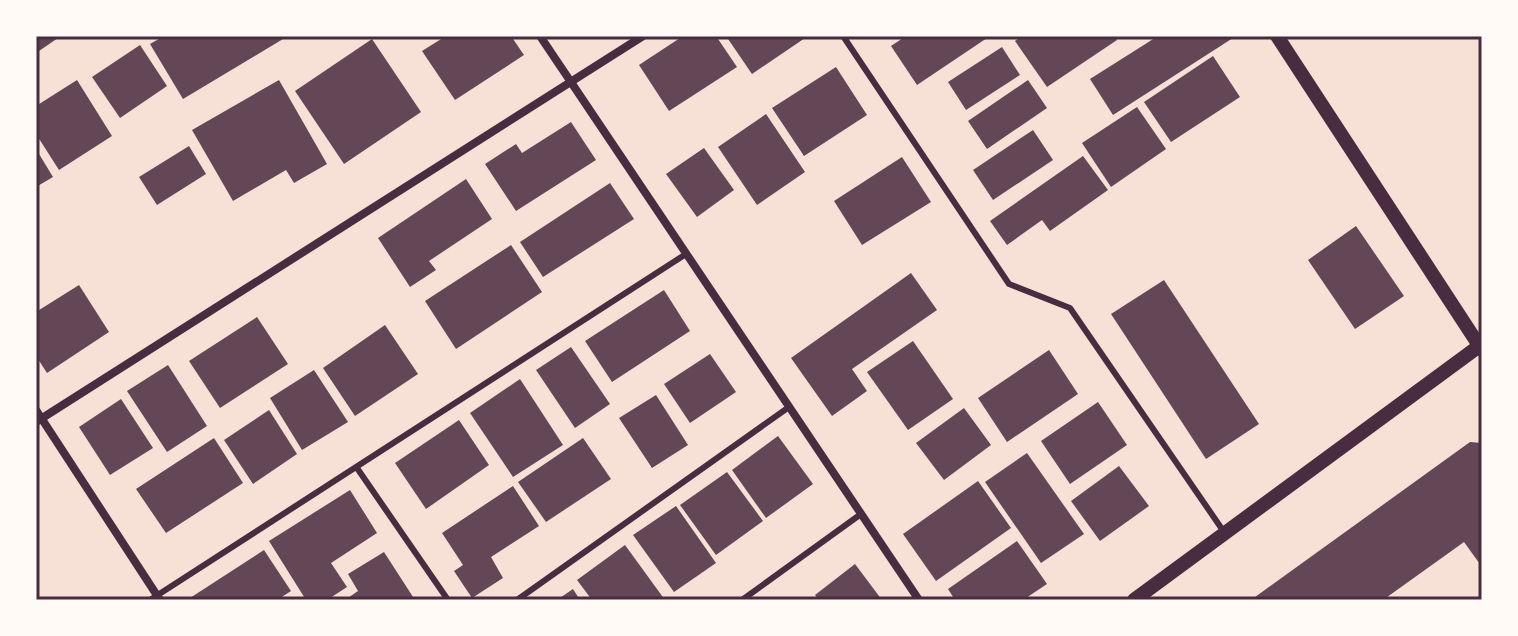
<svg xmlns="http://www.w3.org/2000/svg" width="1518" height="636" font-family="Quicksand,sans-serif">
<rect width="100%" height="100%" fill="#f7e1d7"/>
<!-- building -->
<g fill="#644757">
<path d="M36,36H61L36,53Z"/>
<path d="M164,36H288L183,99L150,44Z"/>
<path d="M446,36H511L524,55L455,100L422,51Z"/>
<path d="M683,36H716L737,67L669,111L639,65Z"/>
<path d="M726,36H808L752,74Z"/>
<path d="M906,36H990L917,85L891,46Z"/>
<path d="M1022,36H1114L1117,40L1047,87L1015,41Z"/>
<path d="M1158,36L1233,38L1113,115L1090,79Z"/>
<path d="M372,39L421,112L344,164L295,91Z"/>
<path d="M140,45L167,86L120,118L92,77Z"/>
<path d="M1002,47L1020,75L966,110L948,82Z"/>
<path d="M1213,56L1240,97L1171,142L1144,102Z"/>
<path d="M836,67L867,115L804,156L772,108Z"/>
<path d="M77,80L112,136L59,170L36,134V106Z"/>
<path d="M279,80L327,164L294,183L286,170L233,201L192,130Z"/>
<path d="M1028,80L1047,108L987,149L968,121Z"/>
<path d="M1137,107L1166,149L1111,187L1082,143Z"/>
<path d="M766,114L805,172L757,205L718,147Z"/>
<path d="M571,122L596,160L516,211L485,164L516,144L522,153Z"/>
<path d="M1033,130L1053,160L993,200L973,170Z"/>
<path d="M189,146L206,174L157,205L139,177Z"/>
<path d="M704,148L734,190L697,217L666,174Z"/>
<path d="M36,149L53,177L36,187Z"/>
<path d="M1083,156L1108,190L1050,231L1042,220L1007,245L990,221Z"/>
<path d="M902,157L931,202L862,245L834,201Z"/>
<path d="M466,179L492,219L429,261L436,270L410,287L378,238Z"/>
<path d="M610,183L634,219L543,277L520,242Z"/>
<path d="M1356,226L1404,296L1355,329L1308,260Z"/>
<path d="M511,245L542,292L456,349L425,301Z"/>
<path d="M911,273L937,310L852,369L867,391L832,416L791,358Z"/>
<path d="M1164,280L1259,424L1206,459L1111,314Z"/>
<path d="M79,285L109,332L47,373L36,356V312Z"/>
<path d="M664,290L690,331L612,382L585,341Z"/>
<path d="M257,317L288,364L220,408L189,361Z"/>
<path d="M385,325L418,374L355,416L323,368Z"/>
<path d="M913,341L953,399L908,430L867,372Z"/>
<path d="M571,347L610,404L575,428L536,370Z"/>
<path d="M1049,350L1078,394L1007,442L978,398Z"/>
<path d="M710,354L736,392L690,423L664,384Z"/>
<path d="M168,365L207,426L167,452L127,391Z"/>
<path d="M314,370L348,422L302,450L270,398Z"/>
<path d="M520,379L563,445L513,477L470,413Z"/>
<path d="M656,395L688,445L652,468L619,418Z"/>
<path d="M121,399L153,448L110,475L79,427Z"/>
<path d="M1098,402L1127,445L1070,484L1041,441Z"/>
<path d="M964,408L991,445L944,480L916,443Z"/>
<path d="M269,410L297,454L253,484L224,440Z"/>
<path d="M459,420L489,465L426,509L395,463Z"/>
<path d="M778,436L813,484L766,518L732,470Z"/>
<path d="M214,438L243,483L166,533L136,489Z"/>
<path d="M583,438L611,479L546,522L518,482Z"/>
<path d="M1470,442L1482,443V567L1464,542L1383,600H1251Z"/>
<path d="M1027,453L1084,534L1041,563L985,482Z"/>
<path d="M1119,466L1149,506L1100,541L1071,501Z"/>
<path d="M727,472L763,521L716,555L680,505Z"/>
<path d="M978,481L1011,528L936,581L903,534Z"/>
<path d="M513,486L539,526L491,557L503,578L472,598L454,571L463,565L442,533Z"/>
<path d="M350,490L377,533L331,563L347,587L327,600H306L269,541Z"/>
<path d="M676,506L716,563L674,592L633,535Z"/>
<path d="M1017,541L1047,584L1023,600H955L948,589Z"/>
<path d="M625,545L665,600H592L577,580Z"/>
<path d="M264,550L291,591L277,600H192L190,598Z"/>
<path d="M384,552L415,600H345L358,591L348,574Z"/>
<path d="M855,564L882,600H819L815,595Z"/>
<path d="M573,589L580,600H557Z"/>
</g>
<g fill="none" stroke-linecap="round" stroke-linejoin="round">
<!-- service -->
<g stroke="#4a2c40" stroke-width="6">
<path d="M843,36L1009,284L1070,308L1224,532"/>
<path d="M357,468L448,600"/>
<path d="M150,600L686,254"/>
<path d="M517,600L789,407"/>
<path d="M742,600L861,514"/>
</g>
<!-- minor -->
<g stroke="#4a2c40" stroke-width="8">
<path d="M540,36L919,600"/>
<path d="M36,410L160,600"/>
<path d="M36,422L643,36"/>
</g>
<!-- tertiary -->
<g stroke="#4a2c40" stroke-width="14">
<path d="M1277,36L1482,350"/>
<path d="M1134,600L1482,344"/>
</g>
</g>
<!-- border -->
<rect width="1518" height="636" fill="none" stroke="#fffaf5" stroke-width="76"/>
<rect x="38" y="38" width="1442" height="560" fill="none" stroke="#4a2c40" stroke-width="3"/>
</svg>
